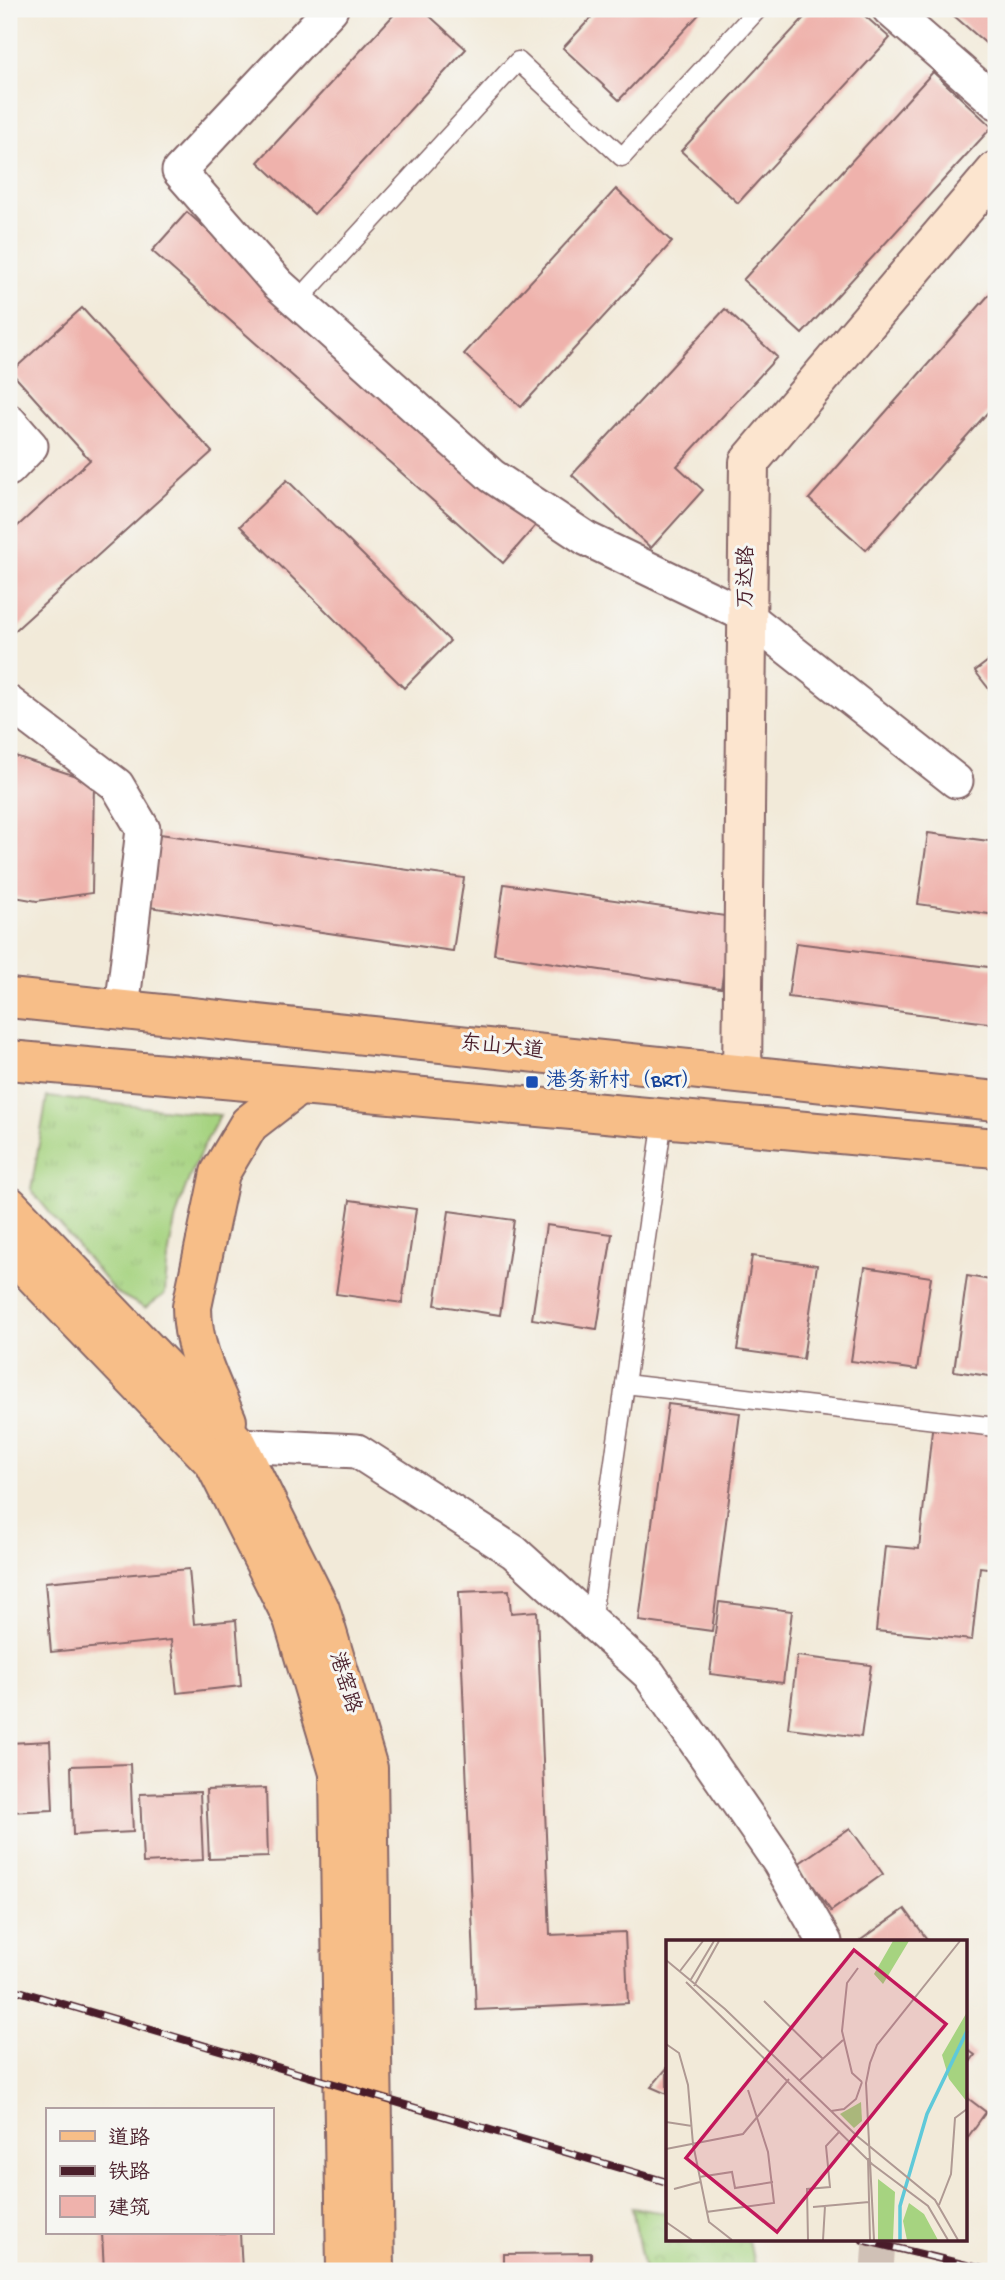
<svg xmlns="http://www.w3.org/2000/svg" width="1005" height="2280" font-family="'Gochi Hand','LXGW WenKai TC',sans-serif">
<defs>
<pattern id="grass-tufts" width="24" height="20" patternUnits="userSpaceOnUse" patternTransform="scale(1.75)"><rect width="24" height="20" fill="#a6d380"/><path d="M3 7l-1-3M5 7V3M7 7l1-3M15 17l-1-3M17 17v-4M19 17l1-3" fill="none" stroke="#90b56f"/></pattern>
<pattern id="park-crowns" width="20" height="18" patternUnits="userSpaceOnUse" patternTransform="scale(1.75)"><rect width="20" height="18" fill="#a6d380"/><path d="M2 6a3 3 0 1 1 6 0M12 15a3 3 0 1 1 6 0" fill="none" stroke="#90b56f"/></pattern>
</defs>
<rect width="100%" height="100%" fill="#f6f6f2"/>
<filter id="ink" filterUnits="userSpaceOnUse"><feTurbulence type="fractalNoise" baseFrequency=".0143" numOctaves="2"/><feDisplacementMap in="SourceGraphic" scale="14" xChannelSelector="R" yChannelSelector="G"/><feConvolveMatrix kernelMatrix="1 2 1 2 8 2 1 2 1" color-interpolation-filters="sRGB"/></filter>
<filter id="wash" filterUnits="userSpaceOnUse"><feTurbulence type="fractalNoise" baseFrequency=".00686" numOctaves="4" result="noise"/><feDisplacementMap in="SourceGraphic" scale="28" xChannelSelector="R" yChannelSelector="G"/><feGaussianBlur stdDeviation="1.57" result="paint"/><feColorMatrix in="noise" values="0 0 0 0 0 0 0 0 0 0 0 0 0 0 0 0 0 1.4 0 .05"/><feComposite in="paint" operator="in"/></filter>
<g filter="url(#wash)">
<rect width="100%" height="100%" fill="#f2ead9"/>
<!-- grass -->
<path fill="url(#grass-tufts)" stroke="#787956" stroke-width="2" d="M47,1097L220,1115C186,1177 168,1222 165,1294L145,1308L115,1292L31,1190Z"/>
<!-- park -->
<path fill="url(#park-crowns)" stroke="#787956" stroke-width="2" d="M632,2208L667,2213V2240H749L755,2271H644Z"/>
<g id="blocks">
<!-- building -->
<g fill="#efb2ac">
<path d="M399,9H422L466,49L314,214L258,162Z"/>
<path d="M599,9H704L619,100L563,48Z"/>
<path d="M812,9H857L890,38L738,203L681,151Z"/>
<path d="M946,9H996V52Z"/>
<path d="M933,72L992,127L802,334L743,280Z"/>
<path d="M616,189L672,242L521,407L464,354Z"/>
<path d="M187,212L537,524L503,563L152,251Z"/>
<path d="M996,287V403L866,550L809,499Z"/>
<path d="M82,308L212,452L9,636V534L90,460L11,372Z"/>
<path d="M725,309L777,357L677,466L703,490L651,548L572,475Z"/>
<path d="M287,480L450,641L404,688L240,526Z"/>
<path d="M996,655V698L975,671Z"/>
<path d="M9,754L94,782L92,893L37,901L9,896Z"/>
<path d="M928,833L996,842V915L918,904Z"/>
<path d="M160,834L464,878L453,951L149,907Z"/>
<path d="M504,884L732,917L721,988L494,954Z"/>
<path d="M796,943L996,968V1024L788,997Z"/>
<path d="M350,1200L416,1209L402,1303L336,1294Z"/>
<path d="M449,1211L514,1220L500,1315L435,1305Z"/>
<path d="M546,1225L612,1234L597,1329L532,1319Z"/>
<path d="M752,1256L817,1265L803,1359L737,1350Z"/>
<path d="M865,1267L931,1277L917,1370L851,1361Z"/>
<path d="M967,1276L996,1281V1377L954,1371Z"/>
<path d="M668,1404L740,1413L712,1631L639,1621Z"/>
<path d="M933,1421L996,1428V1569L980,1567L972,1640L876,1631L885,1546L919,1549Z"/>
<path d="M189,1569L194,1624L236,1620L241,1686L177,1693L171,1640L51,1652L45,1582Z"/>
<path d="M509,1590L511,1613L537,1611L550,1935L625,1932L628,2003L476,2010L459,1592Z"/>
<path d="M719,1602L792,1611L783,1683L710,1674Z"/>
<path d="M797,1656L871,1665L861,1737L788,1728Z"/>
<path d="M50,1741L53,1810L9,1812V1743Z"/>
<path d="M130,1764L133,1832L73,1835L71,1766Z"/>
<path d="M266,1788L268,1857L209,1859L206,1790Z"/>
<path d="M200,1792L203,1860L143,1863L140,1794Z"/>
<path d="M850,1828L883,1874L831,1911L798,1864Z"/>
<path d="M905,1909L929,1942H858Z"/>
<path d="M965,2048L975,2055L965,2069Z"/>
<path d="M667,2068V2094L651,2087Z"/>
<path d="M965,2096L986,2112L965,2141Z"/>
<path d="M102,2233H240L242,2271H104Z"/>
<path d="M591,2253V2271H504V2254Z"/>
</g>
</g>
</g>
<g filter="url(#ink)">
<use href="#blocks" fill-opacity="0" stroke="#856668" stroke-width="2"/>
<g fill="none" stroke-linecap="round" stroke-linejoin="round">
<!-- street-tunnel -->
<path stroke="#d0c1b6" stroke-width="33" stroke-dasharray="33 17" stroke-linecap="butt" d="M877,2271L879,2240"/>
<defs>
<g id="lane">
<path d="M297,302L518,61L622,157L758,9"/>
<path d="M625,1384L996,1427"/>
<path d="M591,1622L663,1119"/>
</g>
<g id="street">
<path d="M331,9L179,171L278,284L492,476L587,539L747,616L956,781"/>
<path d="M889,9L996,102"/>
<path d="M9,421L31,446L9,469"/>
<path d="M9,703L117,785L143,829L122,1010"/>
<path d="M238,1445L357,1451L514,1552L649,1674L779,1862L825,1942"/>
</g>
<path id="secondary" d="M742,1074L749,462L996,171"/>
<g id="primary">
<path d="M9,998L996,1101"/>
<path d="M9,1060L996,1148"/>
<path d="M9,1206L238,1445L320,1609L368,1768L375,2271"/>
<path d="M9,1249L214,1462L293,1619L339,1773L346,2271"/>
<path d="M227,1421C211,1383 192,1349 192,1307L220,1173L249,1124L298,1086"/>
</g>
</defs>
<!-- lane casing -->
<use href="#lane" stroke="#856668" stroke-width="21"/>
<!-- street casing -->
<use href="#street" stroke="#856668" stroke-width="37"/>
<!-- secondary casing -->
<use href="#secondary" stroke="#856668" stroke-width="42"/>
<!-- primary casing -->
<use href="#primary" stroke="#856668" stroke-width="42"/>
<!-- lane -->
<use href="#lane" stroke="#fff" stroke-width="18"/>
<!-- street -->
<use href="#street" stroke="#fff" stroke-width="33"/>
<!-- secondary -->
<use href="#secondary" stroke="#fce5cf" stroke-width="38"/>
<!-- primary -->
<use href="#primary" stroke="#f7be88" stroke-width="38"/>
<defs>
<g id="rail">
<path d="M9,1988L667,2182"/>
<path d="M863,2240L991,2271"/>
</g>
</defs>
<!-- rail casing -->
<use href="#rail" stroke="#4a1f2b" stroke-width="8"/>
<!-- rail -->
<use href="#rail" stroke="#f6f6f2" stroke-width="5" stroke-dasharray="16" stroke-linecap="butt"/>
</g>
</g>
<!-- markers -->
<rect fill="#1a4fb4" stroke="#f6f6f2" stroke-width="2.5" x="525" y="1075" width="14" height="14" rx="3.5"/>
<g text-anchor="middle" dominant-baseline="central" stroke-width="6" stroke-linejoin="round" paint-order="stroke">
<!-- street labels -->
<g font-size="21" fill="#4a1f2b" stroke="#f6f6f2">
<text transform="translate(748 577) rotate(-89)">万达路</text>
<text transform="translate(502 1049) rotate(6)">东山大道</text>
<text transform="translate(343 1683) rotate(73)">港窑路</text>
</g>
<!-- transit labels -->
<g font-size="21" fill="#164399" stroke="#f6f6f2" text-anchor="start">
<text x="546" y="1082">港务新村（BRT）</text>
</g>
</g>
<!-- overview -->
<g transform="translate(666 1940)">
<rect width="301" height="301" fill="#f2ead9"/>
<path d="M195,162L196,181L188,188L174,174Z" fill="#a6d380"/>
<path d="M227,1H243L217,44L208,34ZM301,72V162L283,139L276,115ZM212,239L229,252L227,300H212ZM243,263L258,274L272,300H241L237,281Z" fill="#a6d380"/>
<path fill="none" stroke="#5fc9d9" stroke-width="3.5" d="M234,300V266L261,174L301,91"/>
<path fill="none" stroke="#af9993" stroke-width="2" d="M0,20L59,69L191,196L269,260L292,300M192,28L181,43L176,91L186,133L196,142M14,31L37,1M24,41L48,1M20,42L206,224L262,266L282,300M28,46L53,1M98,61L157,119M0,104L13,113L22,145L27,204L43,282L66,300M133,141L177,100M165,171L178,169L190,159L196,142M0,182L26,186M0,209L77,194L123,139M202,218L204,300M33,237L66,232L69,248L107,242M8,249L34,242M273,265L285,234L289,178L301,169M147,267L203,262M40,272L108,263L102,212L82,150M0,282L26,300M142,300L141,249L164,247L160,206L174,191M157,300L159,266M208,300L200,143L204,123L211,105L294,1"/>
<path fill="#c2185b" fill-opacity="0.15" stroke="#c2185b" stroke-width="3.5" d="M188,10L280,84L111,292L20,218Z"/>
<rect width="301" height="301" fill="none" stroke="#4a1f2b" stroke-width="3.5"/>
</g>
<!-- margin -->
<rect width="1005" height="2280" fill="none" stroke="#f6f6f2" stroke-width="35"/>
<!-- legend -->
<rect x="46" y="2108" width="228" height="126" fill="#f6f6f2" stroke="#b1a0a2" stroke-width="2"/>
<rect x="60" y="2131" width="35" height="10" fill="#f7be88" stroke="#b1a0a2" stroke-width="2"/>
<text x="108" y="2144" font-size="21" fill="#4a1f2b">道路</text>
<rect x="60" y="2166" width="35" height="10" fill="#4a1f2b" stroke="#b1a0a2" stroke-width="2"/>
<text x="108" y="2178" font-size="21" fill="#4a1f2b">铁路</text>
<rect x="60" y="2196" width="35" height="21" fill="#efb2ac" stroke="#b1a0a2" stroke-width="2"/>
<text x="108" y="2214" font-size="21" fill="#4a1f2b">建筑</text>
</svg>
